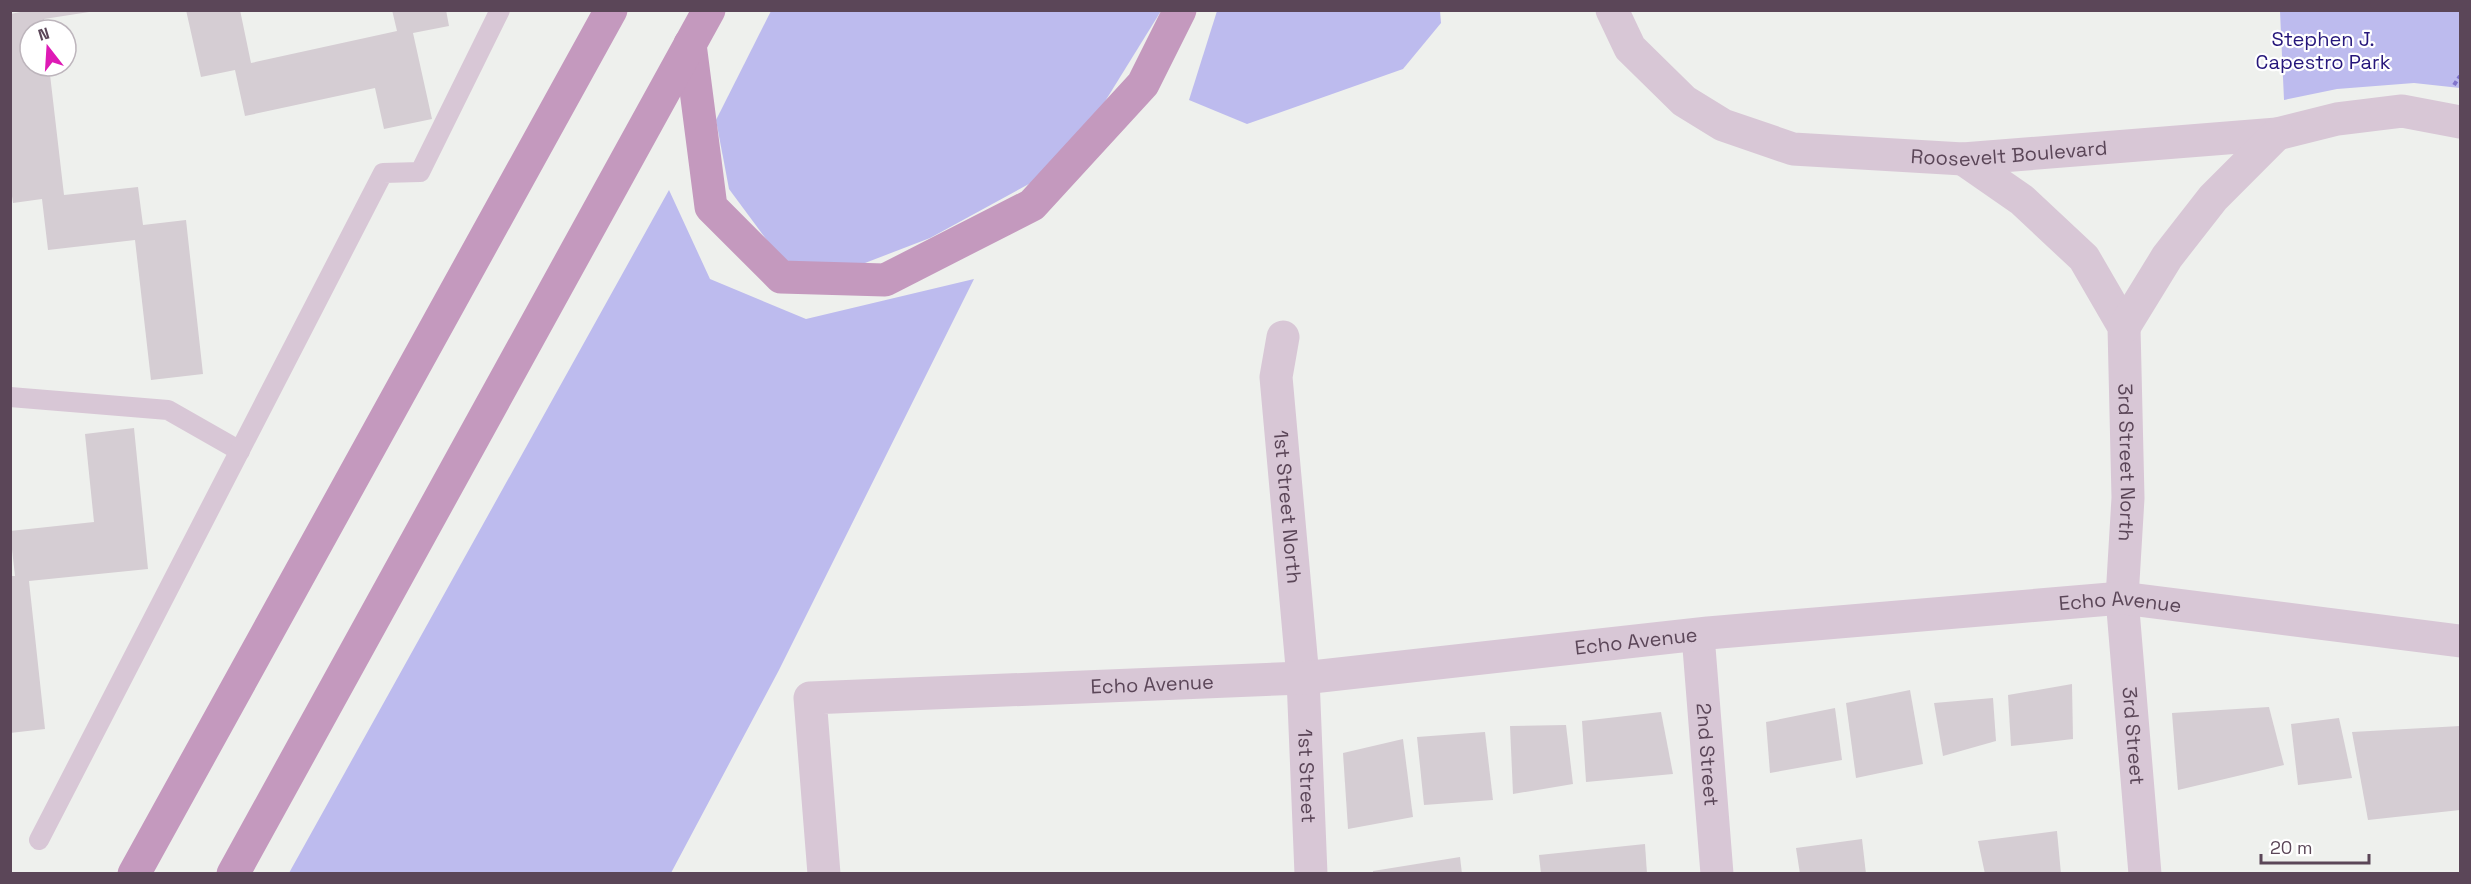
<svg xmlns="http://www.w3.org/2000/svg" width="2471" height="884" font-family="'Space Grotesk',sans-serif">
<rect width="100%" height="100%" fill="#eef0ed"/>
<!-- green -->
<g fill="#bdbbee">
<path d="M771,11H1161L1096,116L1038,179L930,238L865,263L786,266L729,189L716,120Z"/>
<path d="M1217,11H1440L1441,23L1403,69L1247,124L1189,100Z"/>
<path d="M2280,11H2460V88L2414,83L2337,89L2284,100Z"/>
<path d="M669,190L710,279L806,319L974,279L779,670L671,873H289Z"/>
</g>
<!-- building -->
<g fill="#d5cdd3">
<path d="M31,10H102L44,19L45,30H30V66H49L64,195L138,187L143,225L186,220L203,374L151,380L135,240L48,250L42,199L13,203L10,182V14Z"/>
<path d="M186,10H240L251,63L397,31L392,10H446L449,26L413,33L432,119L384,129L375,88L245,116L235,70L201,77Z"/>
<path d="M134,428L148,569L29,581L45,729L10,733V576H15L10,531L94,522L85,434Z"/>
<path d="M2072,684L2073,739L2011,746L2008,695Z"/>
<path d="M1910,690L1923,764L1856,778L1846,703Z"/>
<path d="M1993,698L1996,741L1943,756L1934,703Z"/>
<path d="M2269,707L2284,765L2178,790L2172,713Z"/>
<path d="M1835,708L1842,760L1770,773L1766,722Z"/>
<path d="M1661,712L1673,774L1586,782L1582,721Z"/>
<path d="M2339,718L2352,778L2298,785L2291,724Z"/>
<path d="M1566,725L1573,784L1513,794L1510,726Z"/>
<path d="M2460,726V810L2368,820L2352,732Z"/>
<path d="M1485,732L1493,800L1424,805L1417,737Z"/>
<path d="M1403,739L1413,817L1348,829L1343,753Z"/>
<path d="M2057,831L2061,874H1985L1978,841Z"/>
<path d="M1862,839L1866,874H1800L1796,848Z"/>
<path d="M1645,844L1647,874H1541L1539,855Z"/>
<path d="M1460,857L1462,874H1373V871Z"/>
</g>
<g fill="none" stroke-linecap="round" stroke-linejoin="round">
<!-- path -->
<path stroke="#8174cc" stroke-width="4" stroke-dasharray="4.5 3" stroke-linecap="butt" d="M2454,85L2460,76"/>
<!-- service -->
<g stroke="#d8c7d6" stroke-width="20">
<path d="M10,397L168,410L240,451"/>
<path d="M39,840L383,173L420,172L500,10"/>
</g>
<!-- minor -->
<g stroke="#d8c7d6" stroke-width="33">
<path id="s1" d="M1612,10L1630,48L1684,101L1723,125L1793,149L1963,159L2277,134L2337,119L2402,111L2460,122"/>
<path id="s2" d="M1963,159L2022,200L2084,258L2124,327L2128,498L2122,598L2145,874"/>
<path d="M2124,327L2167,257L2213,198L2277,134"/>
<path id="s3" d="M1283,337L1276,377L1303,678L1311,874"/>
<path id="s4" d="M1698,635L1717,874"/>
<path id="s5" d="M824,874L810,698L1303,678L1708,633L2122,598L2460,641"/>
</g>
<!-- trunk -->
<g stroke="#c499be" stroke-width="33">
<path d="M690,44L711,207L781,277L885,280L1032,205L1143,84L1180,10"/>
<path d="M134,874L611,10"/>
<path d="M233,874L709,10"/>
</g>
</g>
<g text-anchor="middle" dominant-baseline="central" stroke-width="4.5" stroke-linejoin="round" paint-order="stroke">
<!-- park labels -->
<g font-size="20" fill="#26177b" stroke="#fff">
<text x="2323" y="39">Stephen J.<tspan x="2323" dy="23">Capestro Park</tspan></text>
</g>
<!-- street labels -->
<g font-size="20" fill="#5b4658" stroke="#fff">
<text stroke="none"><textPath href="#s1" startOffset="454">Roosevelt Boulevard</textPath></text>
<text stroke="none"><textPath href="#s2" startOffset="372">3rd Street North</textPath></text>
<text stroke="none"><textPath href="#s3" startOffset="171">1st Street North</textPath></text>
<text stroke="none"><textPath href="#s5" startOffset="1491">Echo Avenue</textPath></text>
<text stroke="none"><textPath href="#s5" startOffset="1005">Echo Avenue</textPath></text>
<text stroke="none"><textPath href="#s5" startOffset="519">Echo Avenue</textPath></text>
<text stroke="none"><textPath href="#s2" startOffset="646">3rd Street</textPath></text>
<text stroke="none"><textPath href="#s4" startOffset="120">2nd Street</textPath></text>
<text stroke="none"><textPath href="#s3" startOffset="441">1st Street</textPath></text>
</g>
</g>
<!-- border -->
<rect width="2471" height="884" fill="none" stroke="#5b4658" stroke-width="24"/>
<!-- north arrow -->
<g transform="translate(48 48) rotate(343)"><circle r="28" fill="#ffffff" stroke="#bdb5bc" stroke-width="1.5"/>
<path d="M0-4.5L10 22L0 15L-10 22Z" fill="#de1ab5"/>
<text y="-9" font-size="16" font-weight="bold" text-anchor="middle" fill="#5b4658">N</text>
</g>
<!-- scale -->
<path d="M2261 854v9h108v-9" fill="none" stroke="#5b4658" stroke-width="3"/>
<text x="2270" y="854" font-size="18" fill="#5b4658" stroke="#ffffff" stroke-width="4.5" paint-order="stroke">20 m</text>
</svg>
